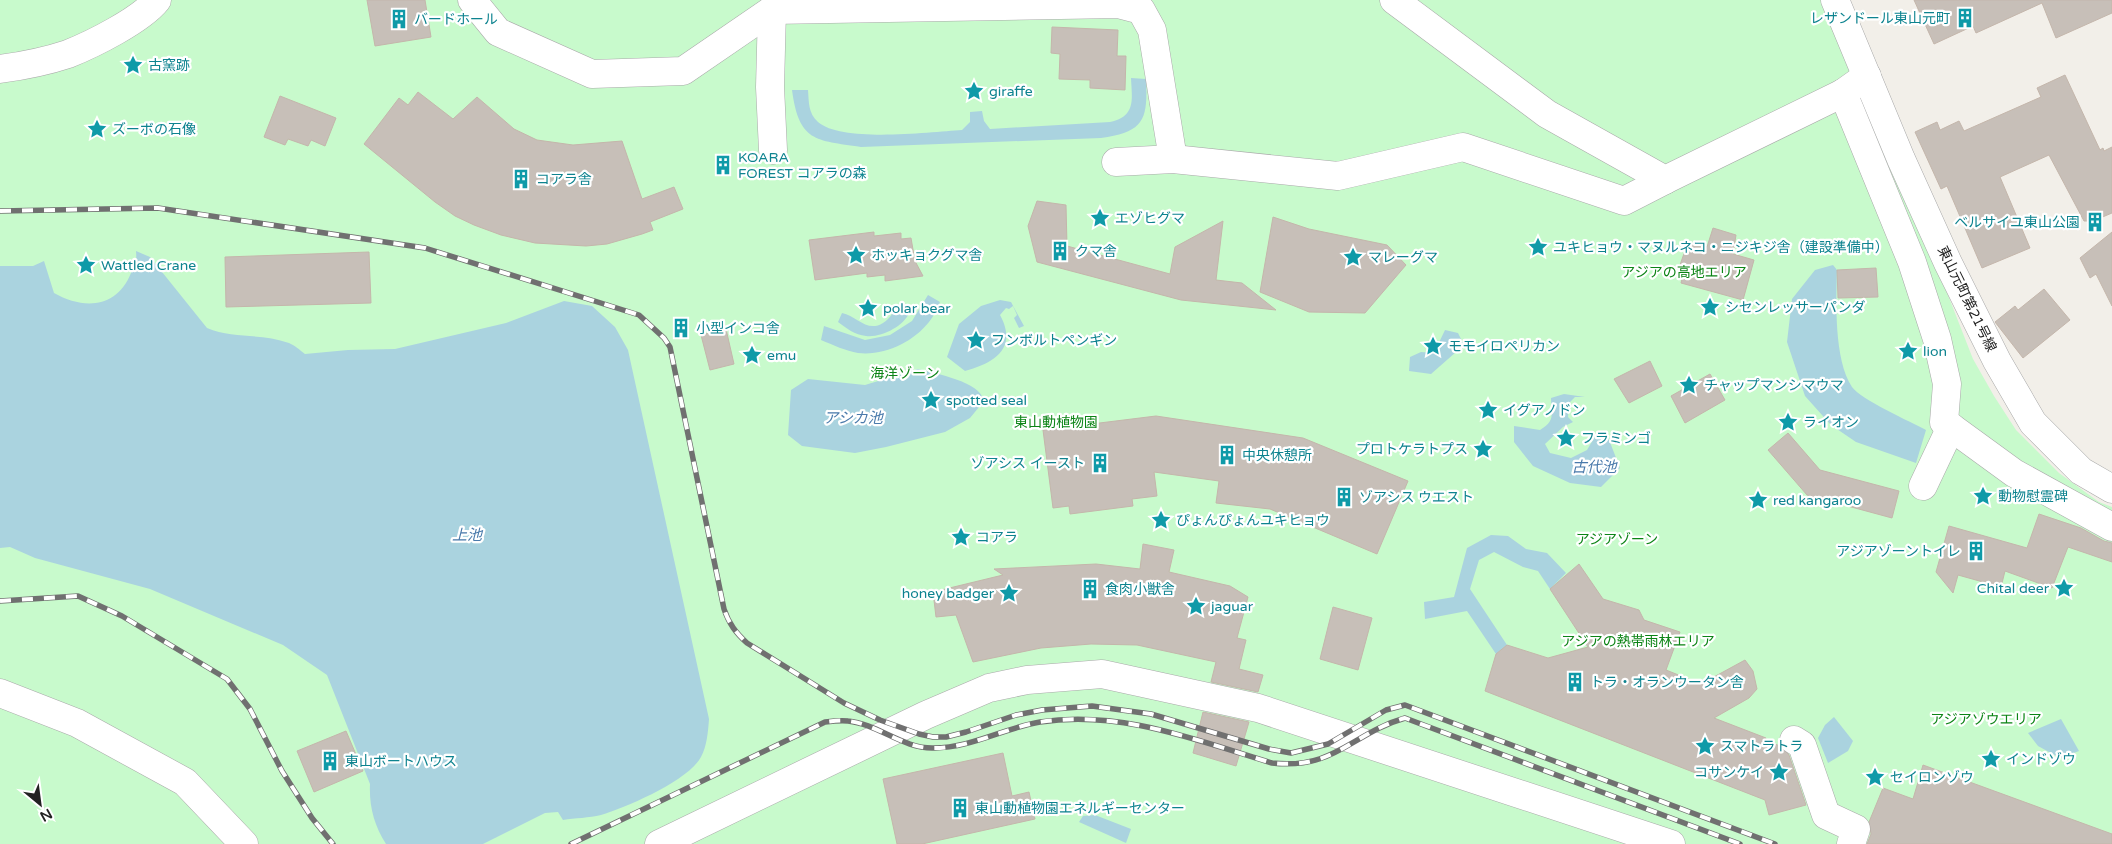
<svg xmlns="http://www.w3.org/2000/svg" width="2112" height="844" font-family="'Varela Round','Noto Sans JP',sans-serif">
<rect width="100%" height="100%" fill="#f2efe9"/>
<!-- park -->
<path fill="#c8facc" d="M0,0H1824L1928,244L1973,359L1994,396L2016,430L2059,473L2099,502L2112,507V844H0Z"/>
<!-- water -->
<g fill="#aad3df">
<path d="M1131,78L1146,79C1148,120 1144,132 1101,138L861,147C815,140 799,142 792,90H808C809,102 808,113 818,122C842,143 930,132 962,130L970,122V112L982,111L984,121L990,129L1110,122C1136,116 1132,100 1131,78Z"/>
<path d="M136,251L150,257L207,328C233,339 262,333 289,343C294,345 300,350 305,354L348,350L395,349L506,323L564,301L592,306L615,327L628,350L709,719C708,732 707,746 701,757C688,781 627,807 601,815C589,818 575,818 563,820L558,812L545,813L483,844H386C374,825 369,806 370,784L327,675L283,645L150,589L35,558L10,547L0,548V266H33L44,261L54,293C84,310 117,308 131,273C135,265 137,261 136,251Z"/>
<path d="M1833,265L1837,270C1836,302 1834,360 1852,387C1860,399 1911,422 1926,430L1916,463L1856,442L1831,425L1805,396L1787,342L1792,299L1815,270Z"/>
<path d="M928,295L940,302C937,308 934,316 929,322C913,342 885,356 858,353C846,351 833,345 821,340L824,326L865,340L890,335L912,321Z"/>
<path d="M1000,300L1011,302L1024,326L1019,328L1014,318L1017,315L1013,306L1009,309L1006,308L1000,315C1018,348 995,363 965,371L947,357L959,324L981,306Z"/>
<path d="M900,304H905L909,313C904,326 881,338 866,336C855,335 846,328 838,322L842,313C857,316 867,333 883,323C889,319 894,313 895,306Z"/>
<path d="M1445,330L1458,333L1464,345L1431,374L1409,371L1410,357L1421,352L1434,353Z"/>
<path d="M918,369C936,374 980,381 984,401L970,418L945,432L886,447L855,453L802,446L788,435L791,390L808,379L865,385Z"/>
<path d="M1564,394L1585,397H1575L1569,403L1568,417L1573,422L1563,427L1545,444L1550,453L1571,458L1587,450L1597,433L1606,432L1620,468L1601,487L1570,483L1533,466L1514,442V426L1540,430C1556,420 1551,415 1551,398Z"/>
<path d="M1491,535L1508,536L1526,549L1547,553L1566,573L1550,589L1538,571L1523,567L1494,552L1479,560L1470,589L1507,645L1496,654L1467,611L1425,619L1424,602L1454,597L1467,548Z"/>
<path d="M1834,717L1853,741L1848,751L1828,763L1818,738L1825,725Z"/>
<path d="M2061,719L2079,751L2060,758L2038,746L2028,733Z"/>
<path d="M1095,815L1131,829L1126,843L1079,822L1083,816Z"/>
</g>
<!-- building -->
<g fill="#c7bfb8" stroke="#c4b6ab">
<path d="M367,0H425L431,37L375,46Z"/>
<path d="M1914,0H2112V13L2056,38L2042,3L1976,33L1973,26L1934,44Z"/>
<path d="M1052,27L1118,30L1117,56H1126L1125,90L1090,88V80L1059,79L1060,54L1051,53Z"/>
<path d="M2065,75L2100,150L2103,148L2104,151L2112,147V213L2093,221H2084L2049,155L2000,177L2030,248L1982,268L1947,186L1941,189L1915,132L1937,122L1940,130L1959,121L1964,131L2041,97L2037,88Z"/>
<path d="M418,92L453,119L477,97L514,129L537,140L573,145L622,141L642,199L674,187L683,209L650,222L653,230L642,234L607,244L586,246L535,243L501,235L474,225L455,216L435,202L364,144L399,98L408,105Z"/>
<path d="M280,96L336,118L325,146L311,140L308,146L288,139L285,145L264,137Z"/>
<path d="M1037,201L1066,205L1067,246L1170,274L1175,247L1223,221L1216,280L1242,283L1276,310L1181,300L1037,262L1028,226Z"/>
<path d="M1273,217L1309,229L1387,245L1406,265L1365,313L1309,312L1260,292Z"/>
<path d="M1713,228L1736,235L1733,254L1754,260L1743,300L1681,283L1685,267L1680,265L1688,242L1707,247Z"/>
<path d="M874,232V236L901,233V239L911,238L915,261L923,276L885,281V275L867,277V273L815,280L809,240Z"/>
<path d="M2112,232V306L2096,274L2090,278L2080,258Z"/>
<path d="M369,252L371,303L226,307L225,257Z"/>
<path d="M1876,268L1878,297L1838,298L1837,270Z"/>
<path d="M2044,289L2070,320L2023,358L1995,322L2015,306L2018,310Z"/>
<path d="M726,329L734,364L710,370L701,335Z"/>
<path d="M1650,361L1662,386L1629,403L1614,379Z"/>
<path d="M1710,374L1725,400L1685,423L1671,396Z"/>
<path d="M1156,416L1303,438L1408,481L1377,554L1270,509L1216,503L1219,481L1154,472L1157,496L1132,499L1133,506L1070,514L1069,506L1053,508L1043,430Z"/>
<path d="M1788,433L1820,470L1899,491L1892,518L1807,495L1768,450Z"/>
<path d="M2039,514L2081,528L2104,541L2112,543V562L2068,547L2052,588L2005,571L2001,587L1958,575L1953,593L1936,572L1949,526L2027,548Z"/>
<path d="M1143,544L1174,550L1169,572L1230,586L1248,597L1237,638L1246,640L1239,669L1263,675L1258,692L1211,682L1216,662L1137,645L1091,644L1041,648L973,662L956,615L936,617L933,592L1003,575L994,569L1096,564L1140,569Z"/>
<path d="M1579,564L1603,599L1639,610L1644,620L1680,632L1666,670L1701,684L1745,660L1753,671L1757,689L1749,698L1714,718L1766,738L1765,740L1780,746L1789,755L1806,805L1769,815L1765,800L1485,691L1496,654L1507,645L1548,658L1588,647L1550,589Z"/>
<path d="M1333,607L1372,618L1358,670L1320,659Z"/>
<path d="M1203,712L1249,722L1236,766L1193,753Z"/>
<path d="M346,731L363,771L314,792L297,751Z"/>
<path d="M1003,753L1012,796L1029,792L1035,819L922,844H897L883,779Z"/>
<path d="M1923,765L2112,834V844H1867L1871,834L1869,822L1883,788L1913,799Z"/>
</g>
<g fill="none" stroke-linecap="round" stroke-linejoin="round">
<defs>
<g id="minor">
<path d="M472,0L498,32L592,74L683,71L772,10L1118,4L1141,10L1152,30L1173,159"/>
<path d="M1394,0L1547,114L1665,180L1843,93L1867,76"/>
<path d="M1835,0L1901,159L1948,263L1997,361L2033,423L2081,471L2112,489"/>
<path d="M772,10L770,87L773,150"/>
<path d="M0,69C22,66 47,61 68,54C93,44 141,20 157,0"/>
<path d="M1843,93L1912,262L1937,339L1947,384L1944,422L2014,473L2112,527"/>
<path d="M1116,162L1173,159L1338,176L1463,147L1624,201L1665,180"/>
<path d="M1923,486L1951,427"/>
<path d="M0,693L77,723L185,782L244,844"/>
<path d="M1794,740L1802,745L1826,815L1856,829L1851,844"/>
<path d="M659,844L926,715L989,688L1027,680L1102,674L1258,708L1671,844"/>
</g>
</defs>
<!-- minor casing -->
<use href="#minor" stroke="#a9a9a9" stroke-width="29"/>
<!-- minor -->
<use href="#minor" stroke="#fff" stroke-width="28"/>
<defs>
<g id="rail">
<path d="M0,211L158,208L425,248L639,315L664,338L670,347L724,609C729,624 736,633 747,643L844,703L880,720L919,734L933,737H946L966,732L1016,715L1042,710L1092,706L1151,714L1269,749L1291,753L1328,744L1386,710L1405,705L1775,844"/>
<path d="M0,601L78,596L122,616L227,679L250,709L282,771L312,818L333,844"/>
<path d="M571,844L825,722C833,721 841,720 848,721C878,724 903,749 934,748C971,748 1004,728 1040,722C1122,710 1195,740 1272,763C1335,770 1352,733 1405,718L1740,844"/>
</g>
</defs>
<!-- rail casing -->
<use href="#rail" stroke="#707070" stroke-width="5.5"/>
<!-- rail -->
<use href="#rail" stroke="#fff" stroke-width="4" stroke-dasharray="11" stroke-linecap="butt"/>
</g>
<!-- icons -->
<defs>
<symbol id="building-bare" viewBox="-9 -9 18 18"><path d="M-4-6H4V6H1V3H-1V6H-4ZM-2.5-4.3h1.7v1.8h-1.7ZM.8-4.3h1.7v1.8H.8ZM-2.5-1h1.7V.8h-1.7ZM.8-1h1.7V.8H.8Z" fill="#0f9aa8" stroke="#fff" stroke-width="2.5" paint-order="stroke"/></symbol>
<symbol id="sight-bare" viewBox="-9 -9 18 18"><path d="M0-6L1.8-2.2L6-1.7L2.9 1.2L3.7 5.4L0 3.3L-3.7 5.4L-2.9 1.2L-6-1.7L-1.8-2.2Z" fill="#0f9aa8" stroke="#fff" stroke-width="2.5" paint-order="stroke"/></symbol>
</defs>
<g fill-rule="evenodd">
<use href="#building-bare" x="1951" y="4" width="28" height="28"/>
<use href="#building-bare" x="385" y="5" width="28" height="28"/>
<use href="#sight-bare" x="119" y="51" width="28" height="28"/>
<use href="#sight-bare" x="960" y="77" width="28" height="28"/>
<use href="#sight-bare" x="83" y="115" width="28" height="28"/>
<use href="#building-bare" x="709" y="151" width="28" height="28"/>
<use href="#building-bare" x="507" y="165" width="28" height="28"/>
<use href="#sight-bare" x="1086" y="204" width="28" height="28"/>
<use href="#building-bare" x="2081" y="208" width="28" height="28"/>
<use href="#sight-bare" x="1524" y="233" width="28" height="28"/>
<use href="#building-bare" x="1046" y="237" width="28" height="28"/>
<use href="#sight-bare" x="842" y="241" width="28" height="28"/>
<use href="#sight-bare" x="1339" y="243" width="28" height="28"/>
<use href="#sight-bare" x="72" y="251" width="28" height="28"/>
<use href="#sight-bare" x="1696" y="293" width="28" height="28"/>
<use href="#sight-bare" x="854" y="294" width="28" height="28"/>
<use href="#building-bare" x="667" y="314" width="28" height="28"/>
<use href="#sight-bare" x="962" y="326" width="28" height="28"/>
<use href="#sight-bare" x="1419" y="332" width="28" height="28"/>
<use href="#sight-bare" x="1894" y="337" width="28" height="28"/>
<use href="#sight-bare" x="738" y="341" width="28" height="28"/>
<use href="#sight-bare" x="1675" y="371" width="28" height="28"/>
<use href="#sight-bare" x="917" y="386" width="28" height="28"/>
<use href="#sight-bare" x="1474" y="396" width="28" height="28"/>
<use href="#sight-bare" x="1774" y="408" width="28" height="28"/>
<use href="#sight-bare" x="1552" y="424" width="28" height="28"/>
<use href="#sight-bare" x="1469" y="435" width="28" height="28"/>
<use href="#building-bare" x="1213" y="441" width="28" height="28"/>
<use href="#building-bare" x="1086" y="449" width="28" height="28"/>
<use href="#sight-bare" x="1969" y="482" width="28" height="28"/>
<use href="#building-bare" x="1330" y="483" width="28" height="28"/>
<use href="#sight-bare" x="1744" y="486" width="28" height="28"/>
<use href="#sight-bare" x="1147" y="506" width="28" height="28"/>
<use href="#sight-bare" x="947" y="523" width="28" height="28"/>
<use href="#building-bare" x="1962" y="537" width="28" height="28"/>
<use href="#sight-bare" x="2050" y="574" width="28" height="28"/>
<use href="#building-bare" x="1076" y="575" width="28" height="28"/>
<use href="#sight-bare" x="995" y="579" width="28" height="28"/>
<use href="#sight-bare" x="1182" y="592" width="28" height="28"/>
<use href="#building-bare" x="1561" y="668" width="28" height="28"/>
<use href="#sight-bare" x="1691" y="732" width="28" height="28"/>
<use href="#sight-bare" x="1977" y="745" width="28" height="28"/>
<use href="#building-bare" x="316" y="747" width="28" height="28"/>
<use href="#sight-bare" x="1765" y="758" width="28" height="28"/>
<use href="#sight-bare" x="1861" y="763" width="28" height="28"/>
<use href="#building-bare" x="946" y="794" width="28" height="28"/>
</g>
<g text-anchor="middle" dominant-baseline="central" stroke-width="4.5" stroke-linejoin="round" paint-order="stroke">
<!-- culture labels -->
<g font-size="14" fill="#0d838f" stroke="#fff" text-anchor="start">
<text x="1950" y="18" text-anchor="end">レザンドール東山元町</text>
<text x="414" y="19">バードホール</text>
<text x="148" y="65">古窯跡</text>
<text x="989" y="91">giraffe</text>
<text x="112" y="129">ズーボの石像</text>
<text x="738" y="157">KOARA<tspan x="738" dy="16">FOREST コアラの森</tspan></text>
<text x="536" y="179">コアラ舎</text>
<text x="1115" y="218">エゾヒグマ</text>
<text x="2080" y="222" text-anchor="end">ベルサイユ東山公園</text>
<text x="1553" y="247">ユキヒョウ・マヌルネコ・ニジキジ舎（建設準備中）</text>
<text x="1075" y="251">クマ舎</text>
<text x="871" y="255">ホッキョクグマ舎</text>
<text x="1368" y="257">マレーグマ</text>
<text x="101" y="265">Wattled Crane</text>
<text x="1725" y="307">シセンレッサーパンダ</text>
<text x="883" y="308">polar bear</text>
<text x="696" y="328">小型インコ舎</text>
<text x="991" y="340">フンボルトペンギン</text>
<text x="1448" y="346">モモイロペリカン</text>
<text x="1923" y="351">lion</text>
<text x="767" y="355">emu</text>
<text x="1704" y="385">チャップマンシマウマ</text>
<text x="946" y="400">spotted seal</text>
<text x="1503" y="410">イグアノドン</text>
<text x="1803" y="422">ライオン</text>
<text x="1581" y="438">フラミンゴ</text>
<text x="1468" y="449" text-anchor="end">プロトケラトプス</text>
<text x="1242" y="455">中央休憩所</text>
<text x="1085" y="463" text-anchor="end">ゾアシス イースト</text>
<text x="1998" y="496">動物慰霊碑</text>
<text x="1359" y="497">ゾアシス ウエスト</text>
<text x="1773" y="500">red kangaroo</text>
<text x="1176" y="520">ぴょんぴょんユキヒョウ</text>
<text x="976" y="537">コアラ</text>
<text x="1961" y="551" text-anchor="end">アジアゾーントイレ</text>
<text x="2049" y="588" text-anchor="end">Chital deer</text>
<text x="1105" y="589">食肉小獣舎</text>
<text x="994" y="593" text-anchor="end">honey badger</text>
<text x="1211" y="606">jaguar</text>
<text x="1590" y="682">トラ・オランウータン舎</text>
<text x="1720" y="746">スマトラトラ</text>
<text x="2006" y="759">インドゾウ</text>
<text x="345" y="761">東山ボートハウス</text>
<text x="1764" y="772" text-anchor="end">コサンケイ</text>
<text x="1890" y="777">セイロンゾウ</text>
<text x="975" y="808">東山動植物園エネルギーセンター</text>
</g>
<!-- park labels -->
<g font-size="14" fill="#0c8416" stroke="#fff">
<text x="1684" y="272">アジアの高地エリア</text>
<text x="905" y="373">海洋ゾーン</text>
<text x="1056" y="422">東山動植物園</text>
<text x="1617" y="539">アジアゾーン</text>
<text x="1638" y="641">アジアの熱帯雨林エリア</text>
<text x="1986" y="719">アジアゾウエリア</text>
</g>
<!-- street labels -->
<g font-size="14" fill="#222" stroke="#fff">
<text transform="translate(1967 299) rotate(64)">東山元町第21号線</text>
</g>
<!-- water labels -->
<g font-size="15" font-style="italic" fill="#4a7aab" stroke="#fff">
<text x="853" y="418">アシカ池</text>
<text x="1594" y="467">古代池</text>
<text x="467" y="535">上池</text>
</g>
</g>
<!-- north arrow -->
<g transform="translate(40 804) rotate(151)" stroke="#ffffff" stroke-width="4" paint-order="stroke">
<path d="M0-4L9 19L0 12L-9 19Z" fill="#222222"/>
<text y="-8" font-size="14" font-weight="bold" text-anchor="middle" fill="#222222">N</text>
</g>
</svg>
